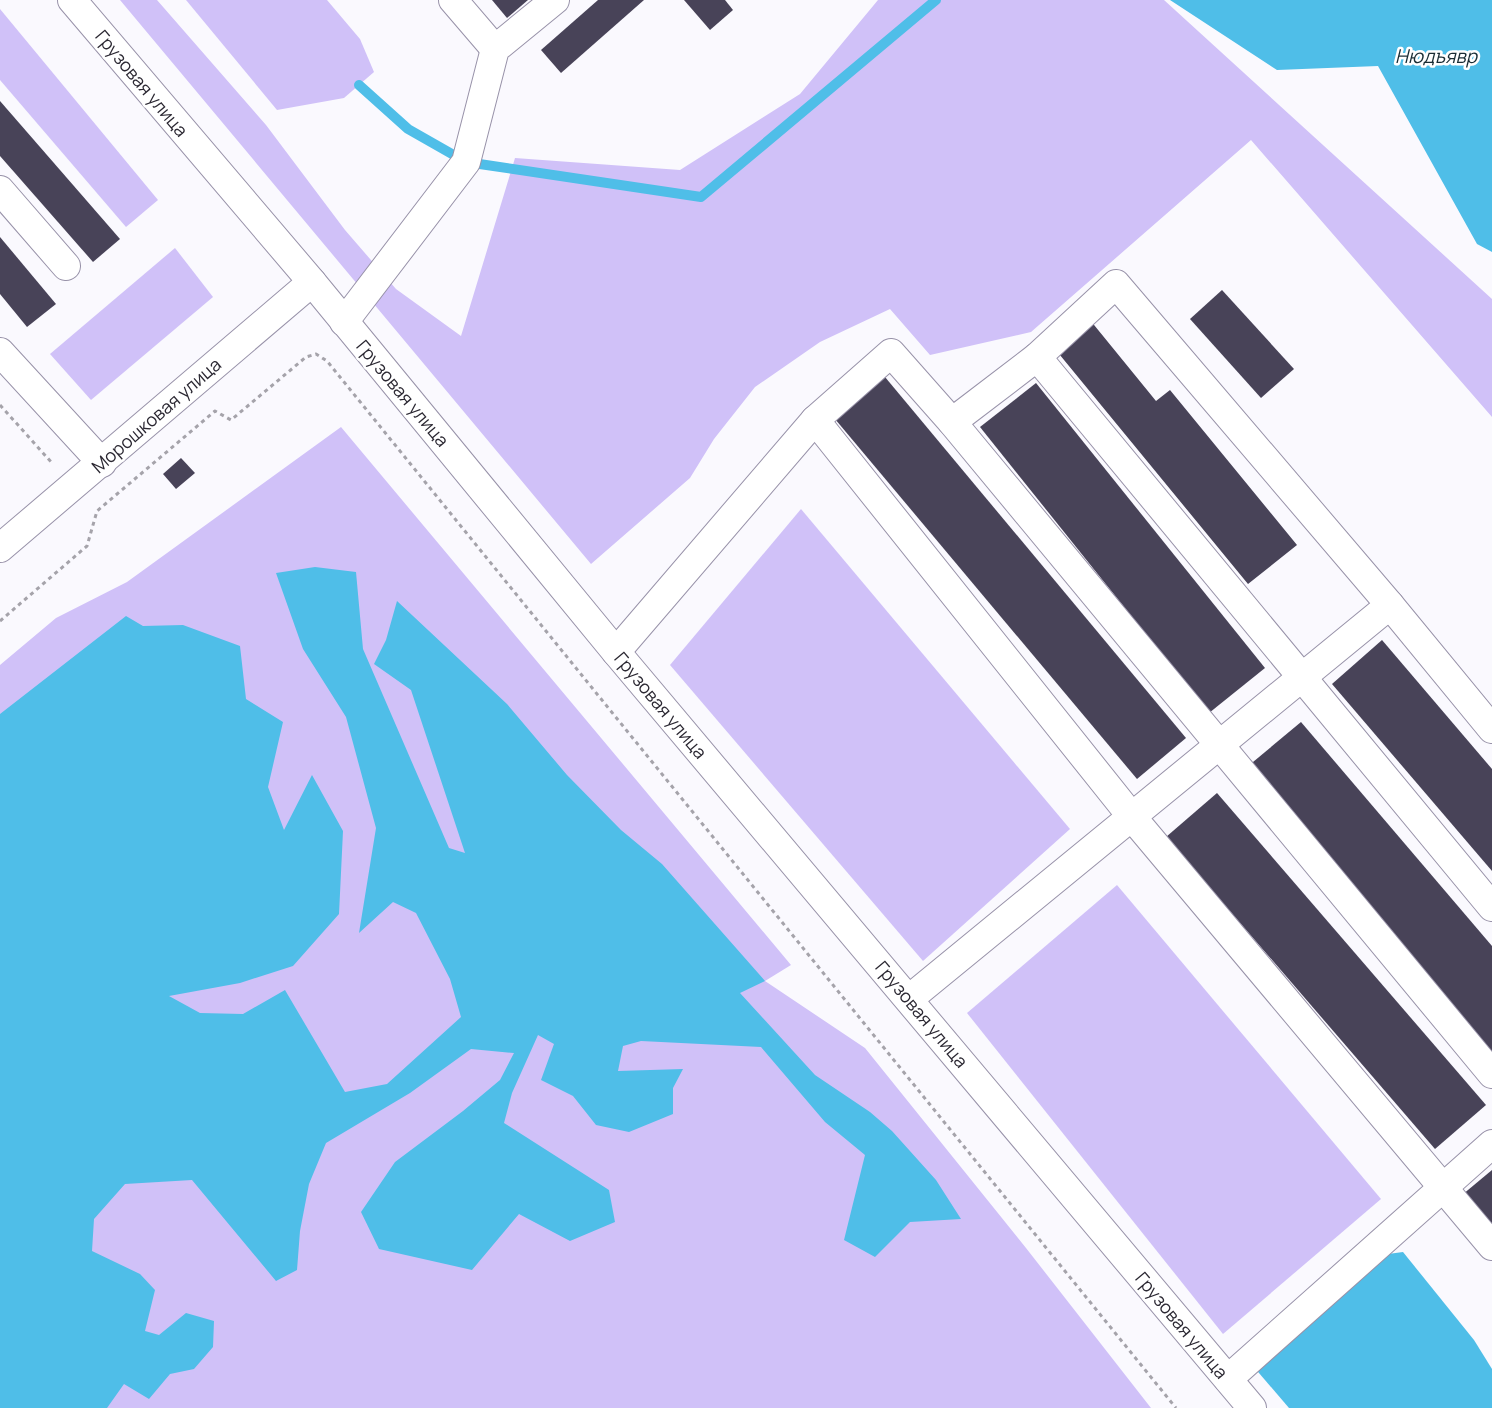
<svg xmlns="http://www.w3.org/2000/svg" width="1492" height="1408" font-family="Manrope,sans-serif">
<rect width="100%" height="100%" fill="#faf9fe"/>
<!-- green -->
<g fill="#d0c1f8">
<path d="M120,0H157L266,125L345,230L396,289L461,336L515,158L680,170L800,94L878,0H1164L1492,299V417L1251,140L1031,332L930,355L890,309L820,342L755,387L714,439L690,478L591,564Z"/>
<path d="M186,0H327L360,39L374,72L344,98L277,110Z"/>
<path d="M0,9L158,200L126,227L0,80Z"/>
<path d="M175,248L213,297L91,400L50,354Z"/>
<path d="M341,427L791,965L765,981L865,1048L1026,1248L1151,1408H0V665L56,618L127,582Z"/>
<path d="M801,509L1070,829L923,961L670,665Z"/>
<path d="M1117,885L1381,1199L1223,1334L967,1013Z"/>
</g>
<!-- water -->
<g fill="#4fbee8">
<path d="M1170,0H1492V252L1477,244L1378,66L1277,70Z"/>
<path d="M315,567L356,572L363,649L449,848L465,853L411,690L374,664L386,640L397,601L507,704L567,775L621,830L662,864L765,981L740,993L815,1075L870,1112L892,1131L936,1180L961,1219L910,1222L875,1257L844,1240L865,1155L825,1122L761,1047L641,1041L623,1046L618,1071L683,1069L673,1088V1114L629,1132L596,1125L573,1096L541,1080L554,1044L538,1035L512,1093L504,1123L609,1190L615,1222L570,1241L519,1214L472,1270L379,1249L361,1212L395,1162L463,1111L500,1080L514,1053L471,1049L410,1093L326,1143L309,1184L300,1231L297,1270L276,1281L192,1180L125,1184L94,1219L92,1251L140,1274L155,1290L145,1331L159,1335L186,1313L214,1321L213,1347L194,1369L170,1374L149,1399L124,1384L107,1408H0V714L126,616L143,626L183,625L240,646L246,699L283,722L268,787L284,830L312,775L343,831L339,914L293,966L240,983L169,996L200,1013L243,1014L285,990L345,1092L387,1084L461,1017L450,979L416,913L393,902L359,933L376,828L346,717L303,649L276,573Z"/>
<path d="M1403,1252L1474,1340L1492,1369V1408H1289L1247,1359L1358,1258Z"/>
</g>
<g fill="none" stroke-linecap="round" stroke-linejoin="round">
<!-- stream -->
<path stroke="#4fbee8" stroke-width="10" d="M359,85L408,129L466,162L701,197L936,0"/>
</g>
<!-- building -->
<g fill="#484358">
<path d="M492,0H528L507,18Z"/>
<path d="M598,0H644L561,73L541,50Z"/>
<path d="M684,0H725L733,10L710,30Z"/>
<path d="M0,101L120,239L93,262L0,156Z"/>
<path d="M0,237L56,304L27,327L0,294Z"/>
<path d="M1222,290L1294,369L1261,398L1190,319Z"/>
<path d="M1090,320L1156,401L1170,390L1297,545L1248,584L1055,349Z"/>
<path d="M885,377L1186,738L1137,779L835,419Z"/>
<path d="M1036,383L1265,668L1209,713L980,427Z"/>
<path d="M181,458L195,473L176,489L163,474Z"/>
<path d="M1382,640L1492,769V871L1332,684Z"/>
<path d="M1301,722L1492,946V1055L1247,767Z"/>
<path d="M1217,793L1486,1105L1435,1149L1166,837Z"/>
<path d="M1492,1170V1230L1462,1195Z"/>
</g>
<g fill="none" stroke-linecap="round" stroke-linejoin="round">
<defs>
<g id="minor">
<path d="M453,0L495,49"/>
<path d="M0,190L66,266"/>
<path d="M344,322L466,162L495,49L555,0"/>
<path d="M0,352L102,463"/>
<path d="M1037,357L1116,284L1390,605L1492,729"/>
<path d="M815,420L1132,817L1492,1246"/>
<path d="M952,422L1037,357L1492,907"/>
<path d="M616,652L815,420L891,353L952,422L1492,1074"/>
<path d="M909,999L1390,605"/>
<path d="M1228,1379L1492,1144"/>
</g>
<g id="major">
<path d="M72,0L312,282L616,652L1252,1408"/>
<path d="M0,548L312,282"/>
</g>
</defs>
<!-- minor casing -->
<use href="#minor" stroke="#9892a9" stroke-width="30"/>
<!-- major casing -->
<use href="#major" stroke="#9892a9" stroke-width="30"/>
<!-- path -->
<g stroke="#a5a3aa" stroke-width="3" stroke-dasharray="4 4" stroke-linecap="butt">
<path d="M0,405L52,463"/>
<path d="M0,621L87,546L97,511L215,411L231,420L306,357L316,354L327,361L1176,1408"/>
</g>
<!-- minor -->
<use href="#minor" stroke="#fff" stroke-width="28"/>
<!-- major -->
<use href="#major" stroke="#fff" stroke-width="28"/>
</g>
<g text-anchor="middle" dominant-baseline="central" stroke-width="5" stroke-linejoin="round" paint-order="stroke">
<!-- street labels -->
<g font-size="18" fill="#2b2832" stroke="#fff">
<text transform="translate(142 83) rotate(50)">Грузовая улица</text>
<text transform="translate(403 393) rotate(50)">Грузовая улица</text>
<text transform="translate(156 415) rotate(-41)">Морошковая улица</text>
<text transform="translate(661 705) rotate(50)">Грузовая улица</text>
<text transform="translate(922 1014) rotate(50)">Грузовая улица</text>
<text transform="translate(1182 1325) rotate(50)">Грузовая улица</text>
</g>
<!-- water labels -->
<g font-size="19" font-style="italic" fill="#192c34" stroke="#fff">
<text x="1436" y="56">Нюдъявр</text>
</g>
</g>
</svg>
